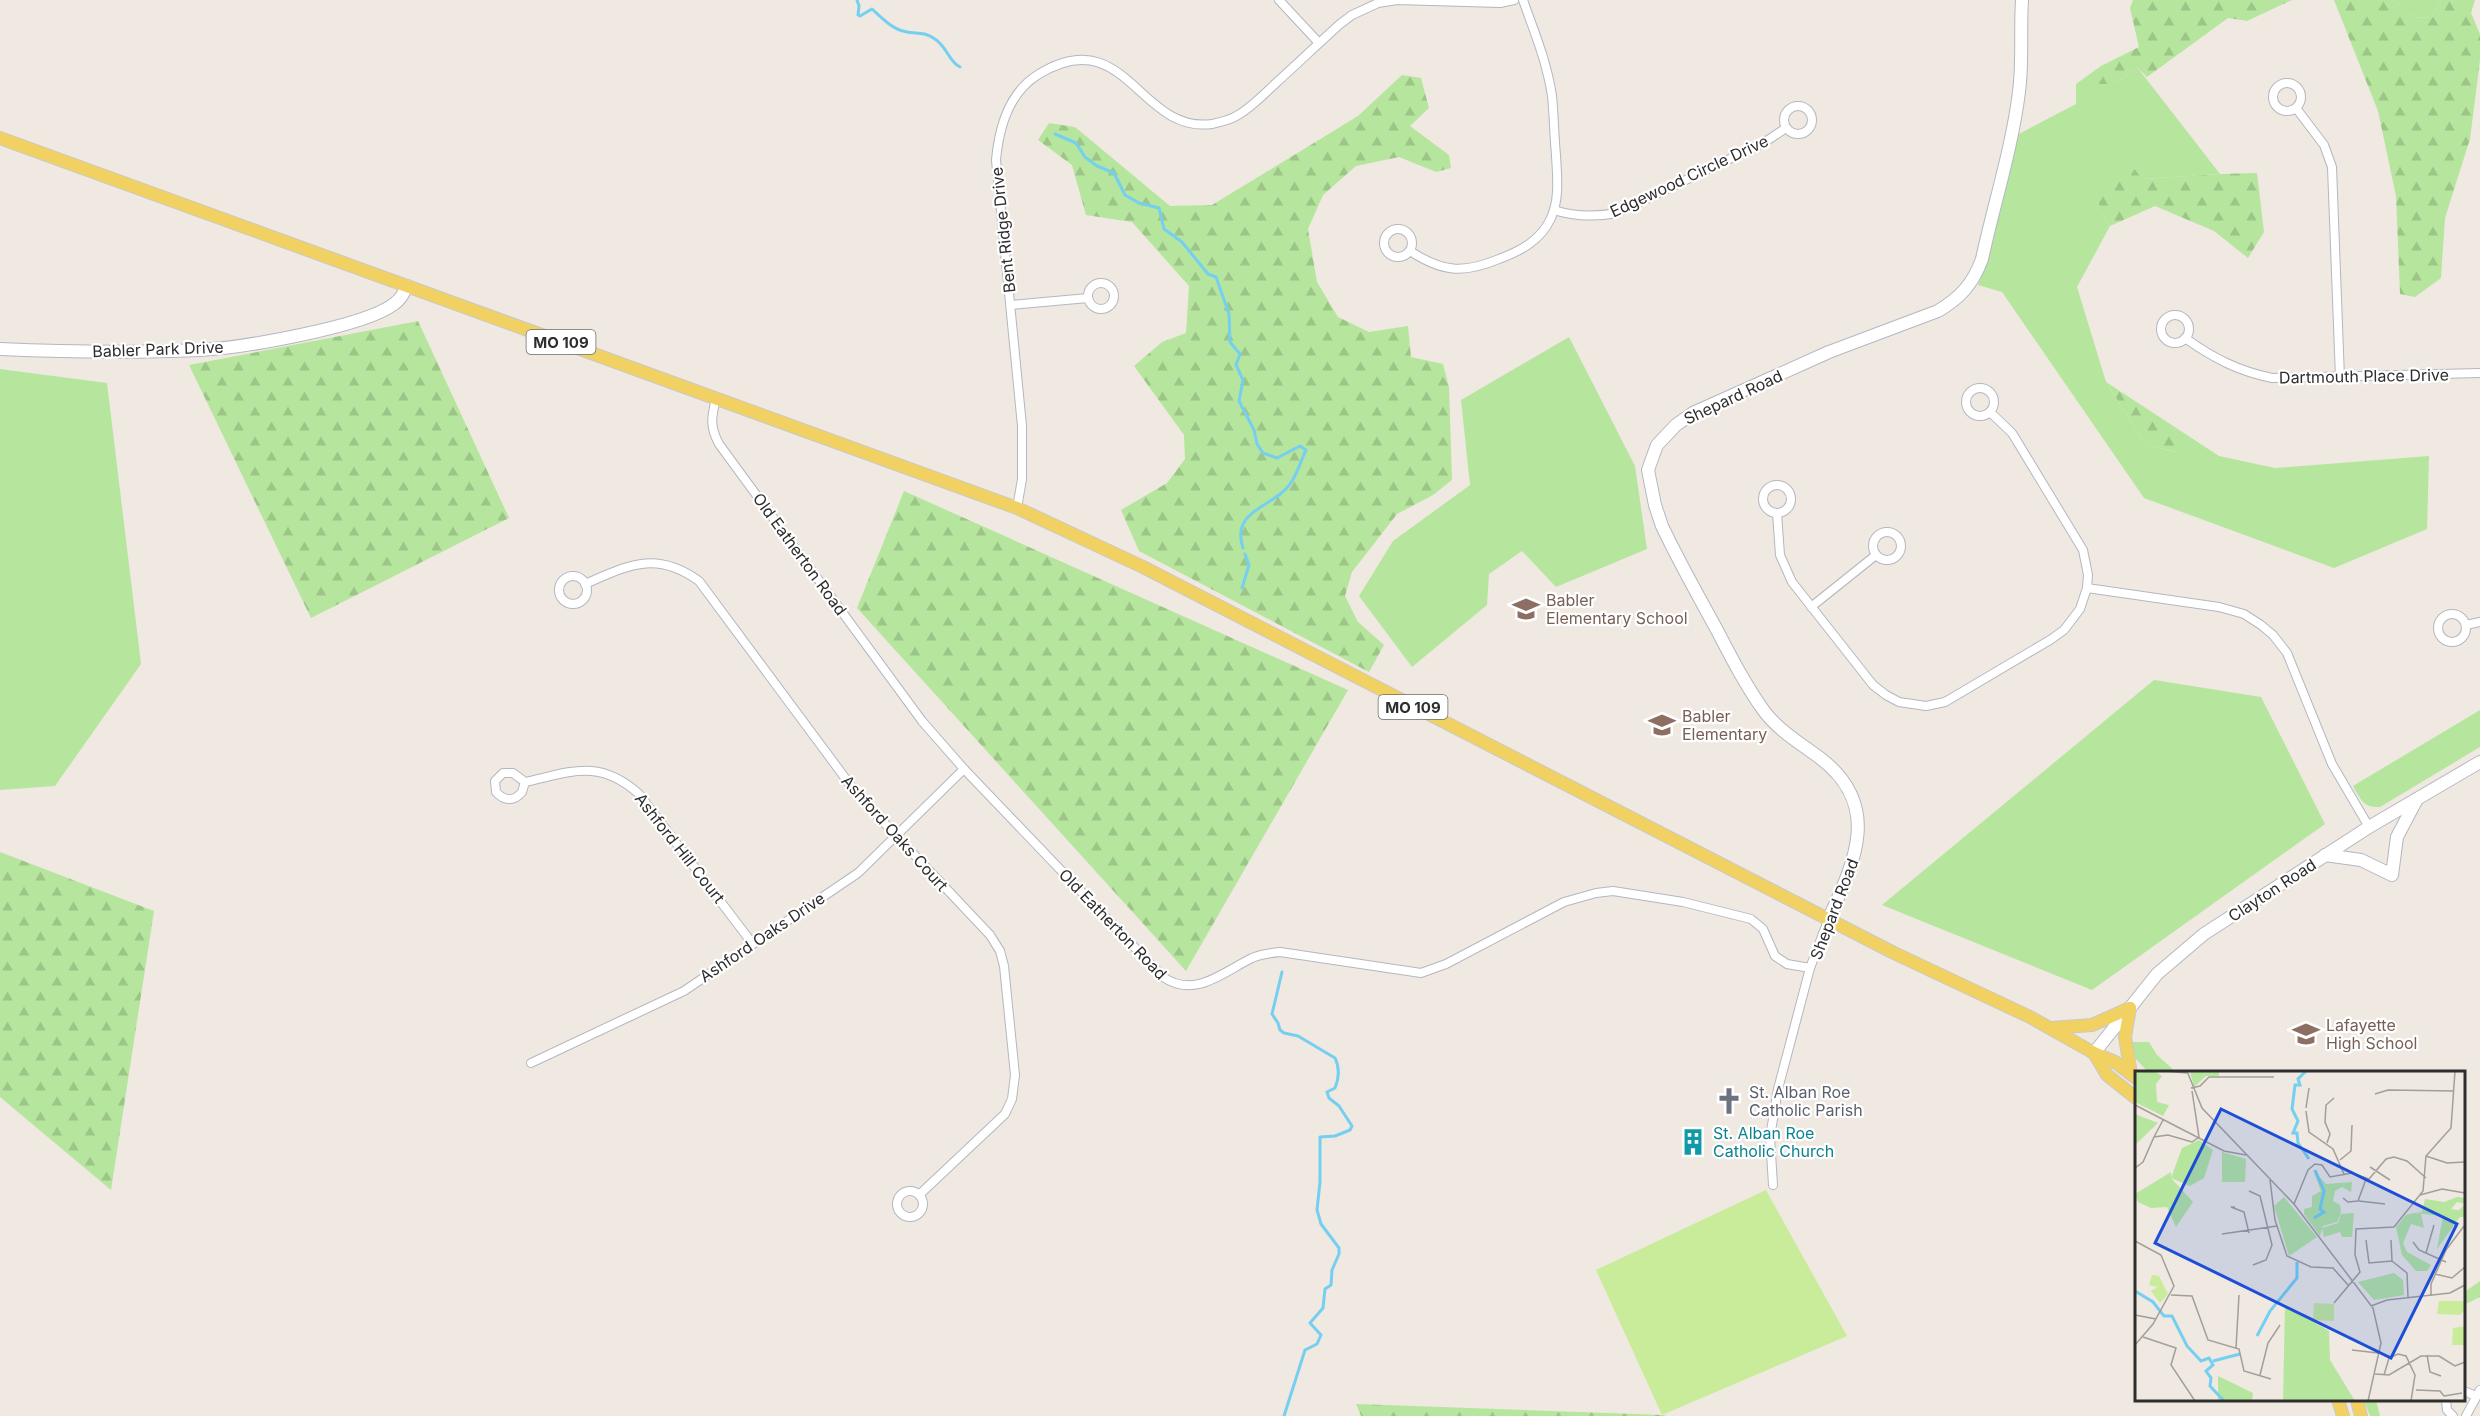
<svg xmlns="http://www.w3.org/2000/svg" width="2480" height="1416" font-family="Inter,sans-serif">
<defs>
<pattern id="forest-firs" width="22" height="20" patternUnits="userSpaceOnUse" patternTransform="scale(1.5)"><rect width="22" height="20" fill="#b6e59e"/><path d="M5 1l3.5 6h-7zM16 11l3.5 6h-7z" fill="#9dc588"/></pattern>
</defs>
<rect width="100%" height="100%" fill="#efe9e1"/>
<!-- grass -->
<g fill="#b6e59e">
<path d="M2393,0H2441L2432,17L2416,18Z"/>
<path d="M2137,67L2220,174L2142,179L2102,213L2110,226L2077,287L2106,382L2146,445L2177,452L2190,437L2219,456L2275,468L2429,456L2427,529L2334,568L2144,498L2002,292L1978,285L1988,257L2017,135L2076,104V84H2115Z"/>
<path d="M1569,337L1635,466L1647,549L1556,587L1522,551L1489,574L1487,605L1412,667L1359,596L1393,541L1470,485L1461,400Z"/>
<path d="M0,369L107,383L141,664L55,786L0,790Z"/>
<path d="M2154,680L2261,697L2325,824L2092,990L1882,905Z"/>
<path d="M2480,710V747L2380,807C2364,808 2360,799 2353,786Z"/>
<path d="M2130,1042H2149L2157,1055L2176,1072H2148L2135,1058Z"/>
<path d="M2364,1400H2376L2380,1416H2370Z"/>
</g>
<!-- forest -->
<g fill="url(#forest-firs)">
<path d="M2133,0H2292L2247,21L2228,18L2147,77L2137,67L2115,84H2076L2101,66L2139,47L2130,8Z"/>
<path d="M2334,0H2393L2416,18L2432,17L2441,0H2475L2471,13L2480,34V60L2470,139L2445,218L2441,278L2415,297L2400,294L2396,196L2378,111Z"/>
<path d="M1402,75L1421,78L1429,108L1410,126L1449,155L1451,168L1436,172L1399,157L1356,166L1323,195L1308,229L1317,282L1338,317L1369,332L1408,326L1411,357L1443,364L1449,387L1452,480L1433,495L1397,514L1352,572L1345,596L1358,622L1384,645L1369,672L1139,551L1121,510L1167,483L1185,459L1184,435L1134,366L1162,342L1186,333L1189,286L1132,222L1086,215L1072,165L1038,140L1049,123L1075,127L1170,206L1212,205L1358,116Z"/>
<path d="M2133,167L2142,179L2220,174L2257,173L2264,232L2248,258L2214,231L2155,206L2110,226L2102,213L2095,191Z"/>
<path d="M418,321L509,518L311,618L189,365Z"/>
<path d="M2106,382L2190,437L2178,452L2146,445Z"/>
<path d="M904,491L1348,690L1186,971L857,608Z"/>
<path d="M0,852L154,911L111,1190L0,1097Z"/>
<path d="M2480,1281V1297L2464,1305L2466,1291Z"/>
<path d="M1356,1404L1662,1415L1667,1416H1361Z"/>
</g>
<!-- pitch -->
<path fill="#c9ec9a" d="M1766,1190L1847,1336L1662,1415L1596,1270Z"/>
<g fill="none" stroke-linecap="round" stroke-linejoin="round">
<!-- stream -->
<g stroke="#75cff0" stroke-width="3">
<path d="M857,0L859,6L858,15L860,16L872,9C881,17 891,28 903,31C915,35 922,30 935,39C948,48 949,62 960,67"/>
<path d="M1055,134L1076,143L1085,157L1097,166L1114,173L1125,195L1139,203L1159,208L1164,229L1182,242L1208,274L1216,277L1229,314L1230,342L1240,354L1236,365L1243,380L1239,401L1254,430L1257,444L1263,453L1277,458L1300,446L1306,450C1301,460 1298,472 1292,481C1276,508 1230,508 1243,548"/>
<path d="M1242,588L1249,565L1245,554"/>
<path d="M1282,972L1272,1014L1278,1023L1280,1030L1284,1033L1298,1036L1335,1058C1340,1068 1339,1078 1335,1088L1327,1092L1329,1098L1339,1106L1352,1126L1350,1130L1335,1136L1320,1137V1182L1317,1210L1321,1224L1339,1248V1254L1332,1270L1331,1285L1325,1289L1323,1308L1310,1323L1321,1335L1317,1344L1305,1350L1284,1416"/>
</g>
<defs>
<g id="street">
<path d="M1279,0L1319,43"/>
<circle cx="2287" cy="97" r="14"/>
<circle cx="1798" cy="120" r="14"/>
<path d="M2296,108L2324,145L2332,167L2340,378"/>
<path d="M1554,210C1575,217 1595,217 1617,213L1765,142L1786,128"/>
<circle cx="1398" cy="243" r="14"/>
<path d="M1410,251C1442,272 1463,274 1499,259C1521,251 1541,240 1551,218C1560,198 1557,176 1556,155C1554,135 1554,115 1552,96C1547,62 1534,31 1523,0"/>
<circle cx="1101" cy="296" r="13"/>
<path d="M1011,305L1088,298"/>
<circle cx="2175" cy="329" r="14"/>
<path d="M2185,338C2213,358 2238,371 2272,378L2480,373"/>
<circle cx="1980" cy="402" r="14"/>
<path d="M716,399C711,418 710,427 719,444L922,721L964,769L1163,977C1195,999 1223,972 1252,958C1261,954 1270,953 1280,952L1421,973L1446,964L1564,902L1596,893L1613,891L1683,902L1751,919L1763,929L1775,956L1787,964L1810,968"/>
<circle cx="1777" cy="499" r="14"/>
<path d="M1017,508L1022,479V426L996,160C999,127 1009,92 1039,74C1126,21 1139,134 1212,124C1221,122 1231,120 1238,115C1252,107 1264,94 1276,83C1298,63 1319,43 1340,24L1352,15L1378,3L1397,0L1500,3L1514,0"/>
<path d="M1777,513L1780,555L1792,582L1873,685L1886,695L1899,702L1926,706L1945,702L2050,640L2064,630L2080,609L2087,588L2088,575L2083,550L2012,433L1990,412"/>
<circle cx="1887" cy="546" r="14"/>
<circle cx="573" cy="590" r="14"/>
<path d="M585,584C629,565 656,550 699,581L857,794L990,935L1000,951L1004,966L1015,1075L1012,1099L1005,1114L919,1195"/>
<path d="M2087,588L2219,607L2244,614L2261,625L2273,635L2287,653L2332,764L2369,827"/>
<path d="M1811,607L1876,555"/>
<circle cx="2452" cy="628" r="14"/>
<path d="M2466,625L2480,622"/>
<path d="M525,782L513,773H503L495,781L496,792C504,801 514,802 522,792L525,782C571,772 599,758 639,794L752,943"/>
<path d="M531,1063L684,991L858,873L964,769"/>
<path d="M1773,1185L1770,1137L1778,1089L1810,968L1829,918"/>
<circle cx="910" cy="1204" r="13"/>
<path d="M2464,1391L2476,1396"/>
<path d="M2446,1400L2447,1410L2453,1416"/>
<path d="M2466,1416L2480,1390"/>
</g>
<g id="secondary">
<path d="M0,349C66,352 134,353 200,350C241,348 364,327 394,304C401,299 403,294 407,286"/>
<path d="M2325,855L2361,860L2392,875L2397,837L2417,799"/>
<path d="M1829,918C1855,861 1882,805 1820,758C1800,743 1779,731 1764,711C1746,686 1732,659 1718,632C1699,597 1679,562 1662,526L1655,505L1648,470L1657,445L1676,425L1693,413L1829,352L1938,311C1960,298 1973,284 1982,259C1994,204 2012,148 2019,92C2023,61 2020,31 2022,0"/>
<path d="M2094,1053L2157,974L2204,934L2369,827L2480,762"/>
</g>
<g id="primary">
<path d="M0,138L1017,508L1143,567L1894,953L2030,1017L2094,1053L2115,1062L2136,1078"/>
<path d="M2130,1008L2125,1037L2131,1074"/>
<path d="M2051,1028L2092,1025L2130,1008"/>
<path d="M2094,1053L2107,1075L2136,1098"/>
<path d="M2338,1400L2343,1416"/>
<path d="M2357,1400L2361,1416"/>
</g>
</defs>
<!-- street casing -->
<use href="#street" stroke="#b4b7c1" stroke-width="10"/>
<!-- secondary casing -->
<use href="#secondary" stroke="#b4b7c1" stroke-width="14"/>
<!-- primary casing -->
<use href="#primary" stroke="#c9c9c9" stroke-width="14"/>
<!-- street -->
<use href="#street" stroke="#fff" stroke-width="8"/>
<!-- secondary -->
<use href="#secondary" stroke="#fff" stroke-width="12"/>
<!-- primary -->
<use href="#primary" stroke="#f2d163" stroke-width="12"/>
</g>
<!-- icons -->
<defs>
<symbol id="school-bare" viewBox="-9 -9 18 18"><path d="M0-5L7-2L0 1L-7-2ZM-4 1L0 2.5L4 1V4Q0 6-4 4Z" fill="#8d6e63" stroke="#fff" stroke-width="2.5" paint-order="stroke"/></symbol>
<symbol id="church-bare" viewBox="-9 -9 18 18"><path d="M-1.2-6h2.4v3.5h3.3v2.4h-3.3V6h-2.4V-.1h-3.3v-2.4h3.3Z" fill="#6b7280" stroke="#fff" stroke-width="2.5" paint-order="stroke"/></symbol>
<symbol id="building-bare" viewBox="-9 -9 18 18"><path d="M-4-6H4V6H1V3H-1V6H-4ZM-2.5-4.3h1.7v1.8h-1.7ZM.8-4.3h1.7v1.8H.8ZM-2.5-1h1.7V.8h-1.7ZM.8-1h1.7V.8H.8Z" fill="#0f9aa8" stroke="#fff" stroke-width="2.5" paint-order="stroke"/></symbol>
</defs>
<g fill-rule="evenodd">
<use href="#school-bare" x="1507" y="590" width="38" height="38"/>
<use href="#school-bare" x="1643" y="706" width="38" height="38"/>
<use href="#school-bare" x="2287" y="1015" width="38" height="38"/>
<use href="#church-bare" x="1710" y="1082" width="38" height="38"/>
<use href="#building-bare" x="1674" y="1123" width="38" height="38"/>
</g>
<g text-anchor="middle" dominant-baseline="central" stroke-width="4.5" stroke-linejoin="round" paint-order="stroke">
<!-- shield labels -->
<g fill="#fff" stroke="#6d6d6d" stroke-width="1.5">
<rect x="526.5" y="330" width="69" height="24" rx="4.5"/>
<rect x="1378.5" y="695" width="69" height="24" rx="4.5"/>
</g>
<g font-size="15" font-weight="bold" fill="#2e2e2e">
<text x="561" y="342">MO 109</text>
<text x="1413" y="707">MO 109</text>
</g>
<!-- street labels -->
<g font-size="16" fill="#2e2e2e" stroke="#fff">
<text transform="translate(1689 176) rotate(-25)">Edgewood Circle Drive</text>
<text transform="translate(1003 230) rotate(-96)">Bent Ridge Drive</text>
<text transform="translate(158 349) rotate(-2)">Babler Park Drive</text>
<text transform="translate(2364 376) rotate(-1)">Dartmouth Place Drive</text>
<text transform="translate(1733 397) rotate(-25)">Shepard Road</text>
<text transform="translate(800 554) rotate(54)">Old Eatherton Road</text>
<text transform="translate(895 833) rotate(48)">Ashford Oaks Court</text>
<text transform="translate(680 848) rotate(52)">Ashford Hill Court</text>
<text transform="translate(2272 890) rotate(-33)">Clayton Road</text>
<text transform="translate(1834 909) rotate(-69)">Shepard Road</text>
<text transform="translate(1113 924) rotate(46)">Old Eatherton Road</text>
<text transform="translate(762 937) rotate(-34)">Ashford Oaks Drive</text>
</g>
<!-- education labels -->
<g font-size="16" fill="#785e54" stroke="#fff" text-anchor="start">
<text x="1546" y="600">Babler<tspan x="1546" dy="18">Elementary School</tspan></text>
<text x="1682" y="716">Babler<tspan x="1682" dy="18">Elementary</tspan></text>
<text x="2326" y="1025">Lafayette<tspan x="2326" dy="18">High School</tspan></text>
</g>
<!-- worship labels -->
<g font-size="16" fill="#5b616d" stroke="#fff" text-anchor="start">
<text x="1749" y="1092">St. Alban Roe<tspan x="1749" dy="18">Catholic Parish</tspan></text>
</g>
<!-- culture labels -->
<g font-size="16" fill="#0d838f" stroke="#fff" text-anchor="start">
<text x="1713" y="1133">St. Alban Roe<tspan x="1713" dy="18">Catholic Church</tspan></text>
</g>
</g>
<!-- overview -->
<g transform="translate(2135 1071)">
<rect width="330" height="330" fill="#efe9e1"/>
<path d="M64,69L78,79L69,107L55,115L36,107L47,77ZM219,142L217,166H207L205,161L189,166L187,157L203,152L206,143ZM279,142L286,143L289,157L276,153L268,172L272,181L296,194L292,200H281L267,184L261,156L271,144ZM259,202L268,209L269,224L239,229L223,211ZM83,305L118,322L117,330H83Z" fill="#b6e59e"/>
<path d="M19,0L27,5L21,13L22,31L34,34L28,45L0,31V2ZM55,0H84V5H71L59,16ZM0,43L23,52L0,74ZM87,81L111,88L110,111H87ZM178,99L191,113L217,111L216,121L207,116L200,120L198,130L205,134L206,142L202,151L188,155L185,165L169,143V138L177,136V125L186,120ZM36,101V107L58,131L41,156L32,136L16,137L3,131L0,123ZM149,126L182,166L154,185L139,135ZM322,126L330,127V133L322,131L316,138L324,139L330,133V146H325L302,178L308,145L279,142L287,141L290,128L309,131ZM150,234L194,260L195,289L220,330H148Z" fill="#b6e59e"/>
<path d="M17,204L24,205L33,223L25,232L16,220L23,216L14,214ZM304,230H329L330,239L325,244L302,243ZM179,232L199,233V250L178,249ZM330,255V274H317L318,257Z" fill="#c9ec9a"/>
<path fill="none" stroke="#75cff0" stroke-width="3" d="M171,0L163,8L165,14H160L157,38L163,50L158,62H162L163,72L174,88M179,147L189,141L185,138L189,120L180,99M0,220L18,231L29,245H37L52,275L66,290L74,287L78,294L71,300L76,307L75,315L89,330M122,265L135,240L162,207V191M78,290L105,283"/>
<path fill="none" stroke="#a29e99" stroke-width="1.5" d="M30,0L52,2M52,0L67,37L159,133L238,237L246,272L233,330M56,17L65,15L74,6H139M240,23L253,19L319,20M0,34L89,80L111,84M171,37L174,17M171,40L174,61L198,78L209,103M19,66L28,49M192,72L195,63L190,51L191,34L199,27M291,85L312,92L330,91M205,89L216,80L217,54M235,96L255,109M0,97L8,91L19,66L33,64L57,71L64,66L57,20M135,109L140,149L152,185L176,196L198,197L213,214M114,120L125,125L137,174L131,189L118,194M285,124L307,118L330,122M208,127L213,131L223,130L231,108M224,130L250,133M159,133L173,99L180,93L187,94L195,106L217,102L234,108L251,88L259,86L272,90L291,107M100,136H96L109,141L114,162M87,163L142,155M231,169L234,192L257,190M256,169L257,190M0,170L26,184L39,215L18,253L0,274M278,171L284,179L311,191M291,182L299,154M257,190L272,202L273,226M300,203L317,207L330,196M36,224L57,225L73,269L104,278L109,300L136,308M296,224V213L311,179L329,155M199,232L225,201L220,184L221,158L259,156L288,120L291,85L316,57L320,0M236,235L252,229L315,222L330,214M0,244L21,248M8,266L41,277L36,294L60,330M101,277L104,224M217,279L243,282M292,284L295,301L306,305L303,304M240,303L254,304L286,285H304L320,295L330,291M125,304L133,272L145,254M249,304L254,287L263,283L271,285L280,304L276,330M281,319L305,320L309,325M309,325L327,322"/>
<path fill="#1d4ed8" fill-opacity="0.15" stroke="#1d4ed8" stroke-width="3" d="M86,38L322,153L256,287L20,172Z"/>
<rect width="330" height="330" fill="none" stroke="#2e2e2e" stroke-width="3"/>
</g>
</svg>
